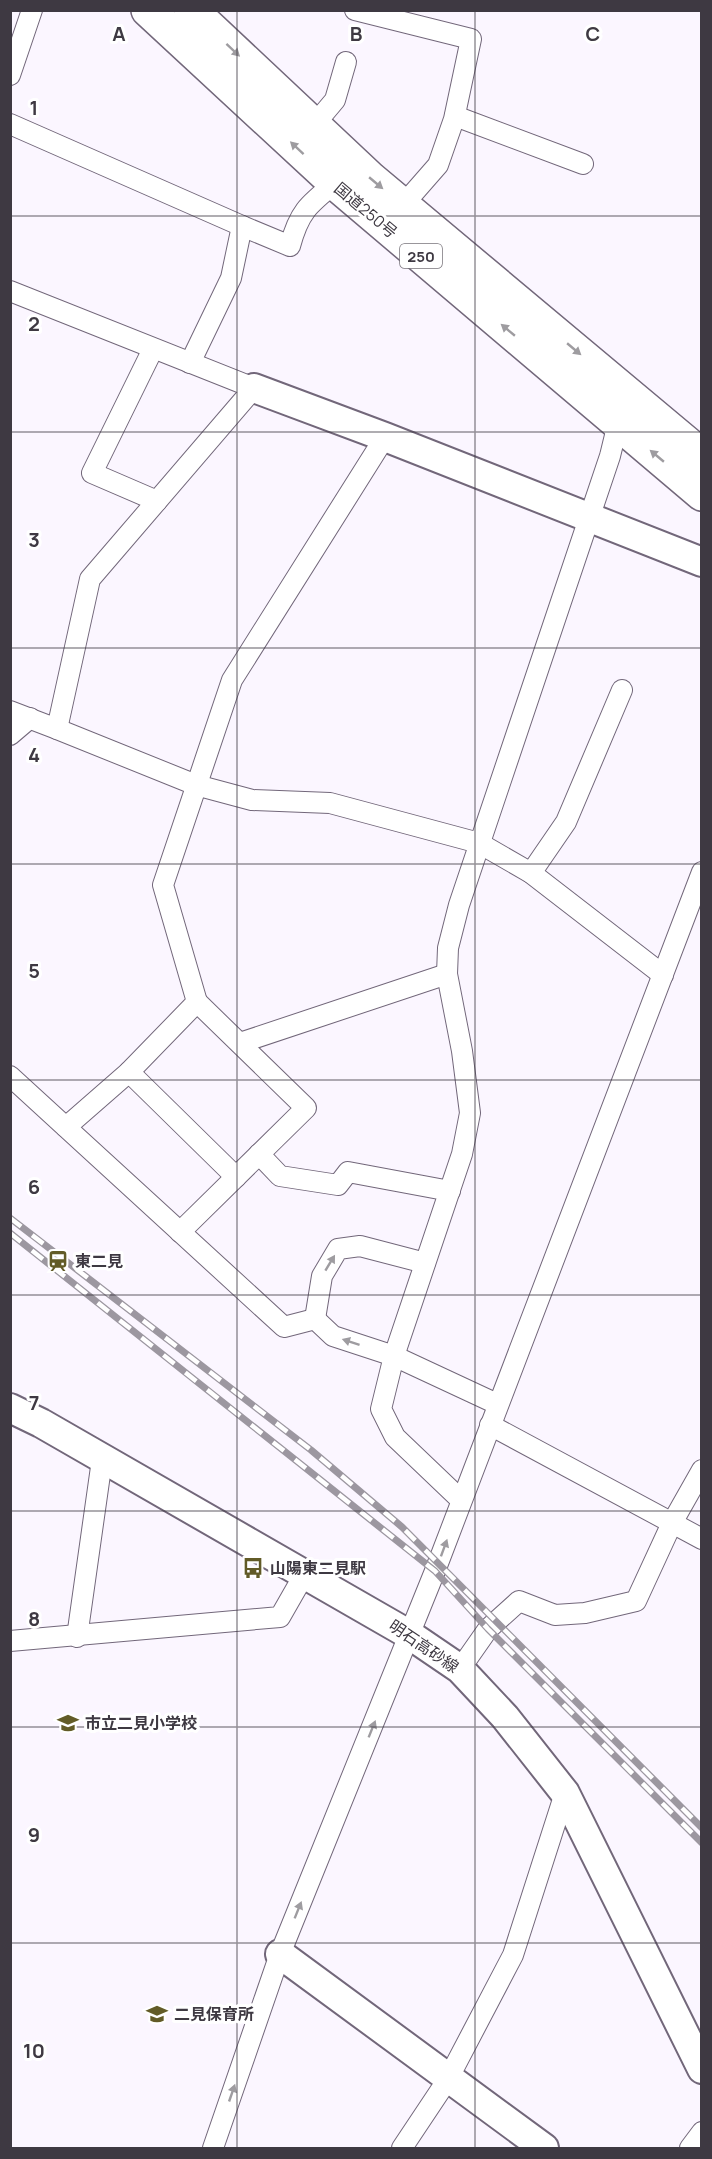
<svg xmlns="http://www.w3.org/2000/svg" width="712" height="2159" font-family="Manrope,'Noto Sans JP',sans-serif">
<rect width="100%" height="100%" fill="#fbf6ff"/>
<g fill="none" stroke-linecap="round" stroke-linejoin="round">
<defs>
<g id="street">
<path d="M355,10L471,39L454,119L438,165L403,205"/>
<path d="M10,75L32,10"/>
<path d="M455,116L583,164"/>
<path d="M10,124L242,226L231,278L190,363"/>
<path d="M314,125L335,100L346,62"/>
<path d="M242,226L290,246C299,212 308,205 335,183"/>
<path d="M10,291L254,388L90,579L57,729L10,711"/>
<path d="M153,349L92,473L157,501"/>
<path d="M57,729L196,785L252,800L330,803L479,843L531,873L663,975"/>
<path d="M10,735L30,718"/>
<path d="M531,873L566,822L622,690"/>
<path d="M240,1043L447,974"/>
<path d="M129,1072L236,1177"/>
<path d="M10,1076L284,1327L315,1319"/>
<path d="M66,1127L129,1072L197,1002L163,885L232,680L385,437"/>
<path d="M259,1154L280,1176L338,1185L348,1172L450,1191"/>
<path d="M180,1232L306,1108L197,1002"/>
<path d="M315,1319L333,1336L394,1356L497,1404"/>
<path d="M315,1319L322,1276L338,1249L360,1246L425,1263"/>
<path d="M490,1425L702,1539"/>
<path d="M461,1500L395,1437L381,1409L394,1356L462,1154L470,1113L462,1051L447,974L448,948L459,905L610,456L618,423"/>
<path d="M77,1637L102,1460"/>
<path d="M10,1641L280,1617L304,1575"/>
<path d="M460,1669L488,1629L519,1601L555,1615L585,1613L636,1601L672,1523L702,1470"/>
<path d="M213,2148L280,1954L435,1571L702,872"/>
<path d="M402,2148L448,2079L513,1955L565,1793"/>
<path d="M690,2148L702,2132"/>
</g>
<g id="secondary">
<path d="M254,388L385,437L702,562"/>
<path d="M10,1408L41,1423L410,1635L460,1669L505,1717L565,1793L702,2069"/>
<path d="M280,1954L544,2148"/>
</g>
<g id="highway">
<path d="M148,10L335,183L702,494"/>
<path d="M191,10L371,179L702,456"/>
</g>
</defs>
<!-- street casing -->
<use href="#street" stroke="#72677a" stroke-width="22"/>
<!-- secondary casing -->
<use href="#secondary" stroke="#72677a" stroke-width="32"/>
<!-- highway casing -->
<use href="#highway" stroke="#72677a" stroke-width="36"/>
<!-- street -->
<use href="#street" stroke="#fff" stroke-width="20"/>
<!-- secondary -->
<use href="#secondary" stroke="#fff" stroke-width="28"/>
<!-- highway -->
<use href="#highway" stroke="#fff" stroke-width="33"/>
<defs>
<g id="rail">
<path d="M10,1218L311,1450L402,1527L702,1828"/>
<path d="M10,1233L435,1571L488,1629L702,1843"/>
</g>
</defs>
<!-- rail casing -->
<use href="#rail" stroke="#9c97a0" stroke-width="7"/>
<!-- rail -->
<use href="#rail" stroke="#fff" stroke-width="4.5" stroke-dasharray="14" stroke-linecap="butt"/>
</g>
<!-- one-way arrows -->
<defs><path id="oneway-solid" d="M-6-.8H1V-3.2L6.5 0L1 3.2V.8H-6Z" transform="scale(1.5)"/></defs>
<g fill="#9e9ca0">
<use href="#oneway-solid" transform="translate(233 50) rotate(43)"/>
<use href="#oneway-solid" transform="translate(297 148) rotate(-137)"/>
<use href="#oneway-solid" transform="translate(376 183) rotate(40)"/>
<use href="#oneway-solid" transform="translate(508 330) rotate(-140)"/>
<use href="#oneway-solid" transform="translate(574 349) rotate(40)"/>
<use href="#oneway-solid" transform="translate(657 456) rotate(-140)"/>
<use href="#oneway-solid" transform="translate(330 1263) rotate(-59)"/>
<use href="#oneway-solid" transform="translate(351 1342) rotate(-162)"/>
<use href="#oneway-solid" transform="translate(444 1548) rotate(-70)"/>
<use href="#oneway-solid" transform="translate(372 1729) rotate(-68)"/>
<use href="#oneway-solid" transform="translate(298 1910) rotate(-68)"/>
<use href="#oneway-solid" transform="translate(232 2093) rotate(-71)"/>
</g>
<!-- grid -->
<path fill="none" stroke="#3e3942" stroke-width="1.5" stroke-opacity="0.55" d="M237,10V2148M475,10V2148M10,216H702M10,432H702M10,648H702M10,864H702M10,1080H702M10,1295H702M10,1511H702M10,1727H702M10,1943H702"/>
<!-- icons -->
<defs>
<symbol id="station-bare" viewBox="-9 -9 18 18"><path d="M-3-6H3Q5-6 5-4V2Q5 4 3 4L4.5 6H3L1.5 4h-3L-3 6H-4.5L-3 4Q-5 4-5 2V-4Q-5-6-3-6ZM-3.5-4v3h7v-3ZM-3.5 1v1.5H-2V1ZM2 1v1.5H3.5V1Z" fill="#625b27" stroke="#fff" stroke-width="2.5" paint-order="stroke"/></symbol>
<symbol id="bus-bare" viewBox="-9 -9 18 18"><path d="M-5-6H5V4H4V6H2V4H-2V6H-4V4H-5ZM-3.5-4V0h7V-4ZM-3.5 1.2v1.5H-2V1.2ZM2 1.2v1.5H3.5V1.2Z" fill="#625b27" stroke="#fff" stroke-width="2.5" paint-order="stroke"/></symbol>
<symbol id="school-bare" viewBox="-9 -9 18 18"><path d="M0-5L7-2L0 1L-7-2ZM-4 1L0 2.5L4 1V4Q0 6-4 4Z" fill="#625b27" stroke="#fff" stroke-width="2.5" paint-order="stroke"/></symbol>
</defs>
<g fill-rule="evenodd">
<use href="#station-bare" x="43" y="1246" width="30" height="30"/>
<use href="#bus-bare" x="238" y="1553" width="30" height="30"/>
<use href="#school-bare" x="53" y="1708" width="30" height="30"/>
<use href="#school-bare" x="142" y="1999" width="30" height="30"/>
</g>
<g text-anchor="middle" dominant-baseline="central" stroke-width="6" stroke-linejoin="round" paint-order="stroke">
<!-- shield labels -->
<rect fill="#fff" stroke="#78747b" stroke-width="1.5" x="400" y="244" width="42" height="24" rx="4.5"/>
<g font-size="15" font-weight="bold" fill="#3e3942">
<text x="421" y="256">250</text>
</g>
<!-- street labels -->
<g font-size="16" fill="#3e3942" stroke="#fff">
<text transform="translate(366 210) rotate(40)">国道250号</text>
<text transform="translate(424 1646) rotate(34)">明石高砂線</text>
</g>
<!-- poi labels -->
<g font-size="16" font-weight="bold" fill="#3e3942" stroke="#fff" text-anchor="start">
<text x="75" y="1261">東二見</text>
<text x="270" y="1568">山陽東二見駅</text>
<text x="85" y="1723">市立二見小学校</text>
<text x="174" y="2014">二見保育所</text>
</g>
</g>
<g font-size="20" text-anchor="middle" font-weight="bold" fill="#3e3942" stroke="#fff" stroke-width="6" stroke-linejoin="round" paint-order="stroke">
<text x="119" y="41">A</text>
<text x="356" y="41">B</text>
<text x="593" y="41">C</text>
<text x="34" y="115">1</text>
<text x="34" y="331">2</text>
<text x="34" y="547">3</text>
<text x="34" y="762">4</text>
<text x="34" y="978">5</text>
<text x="34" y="1194">6</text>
<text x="34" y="1410">7</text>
<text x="34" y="1626">8</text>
<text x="34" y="1842">9</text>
<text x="34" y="2058">10</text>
</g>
<!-- border -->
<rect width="712" height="2159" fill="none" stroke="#3e3942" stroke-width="24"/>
</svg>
